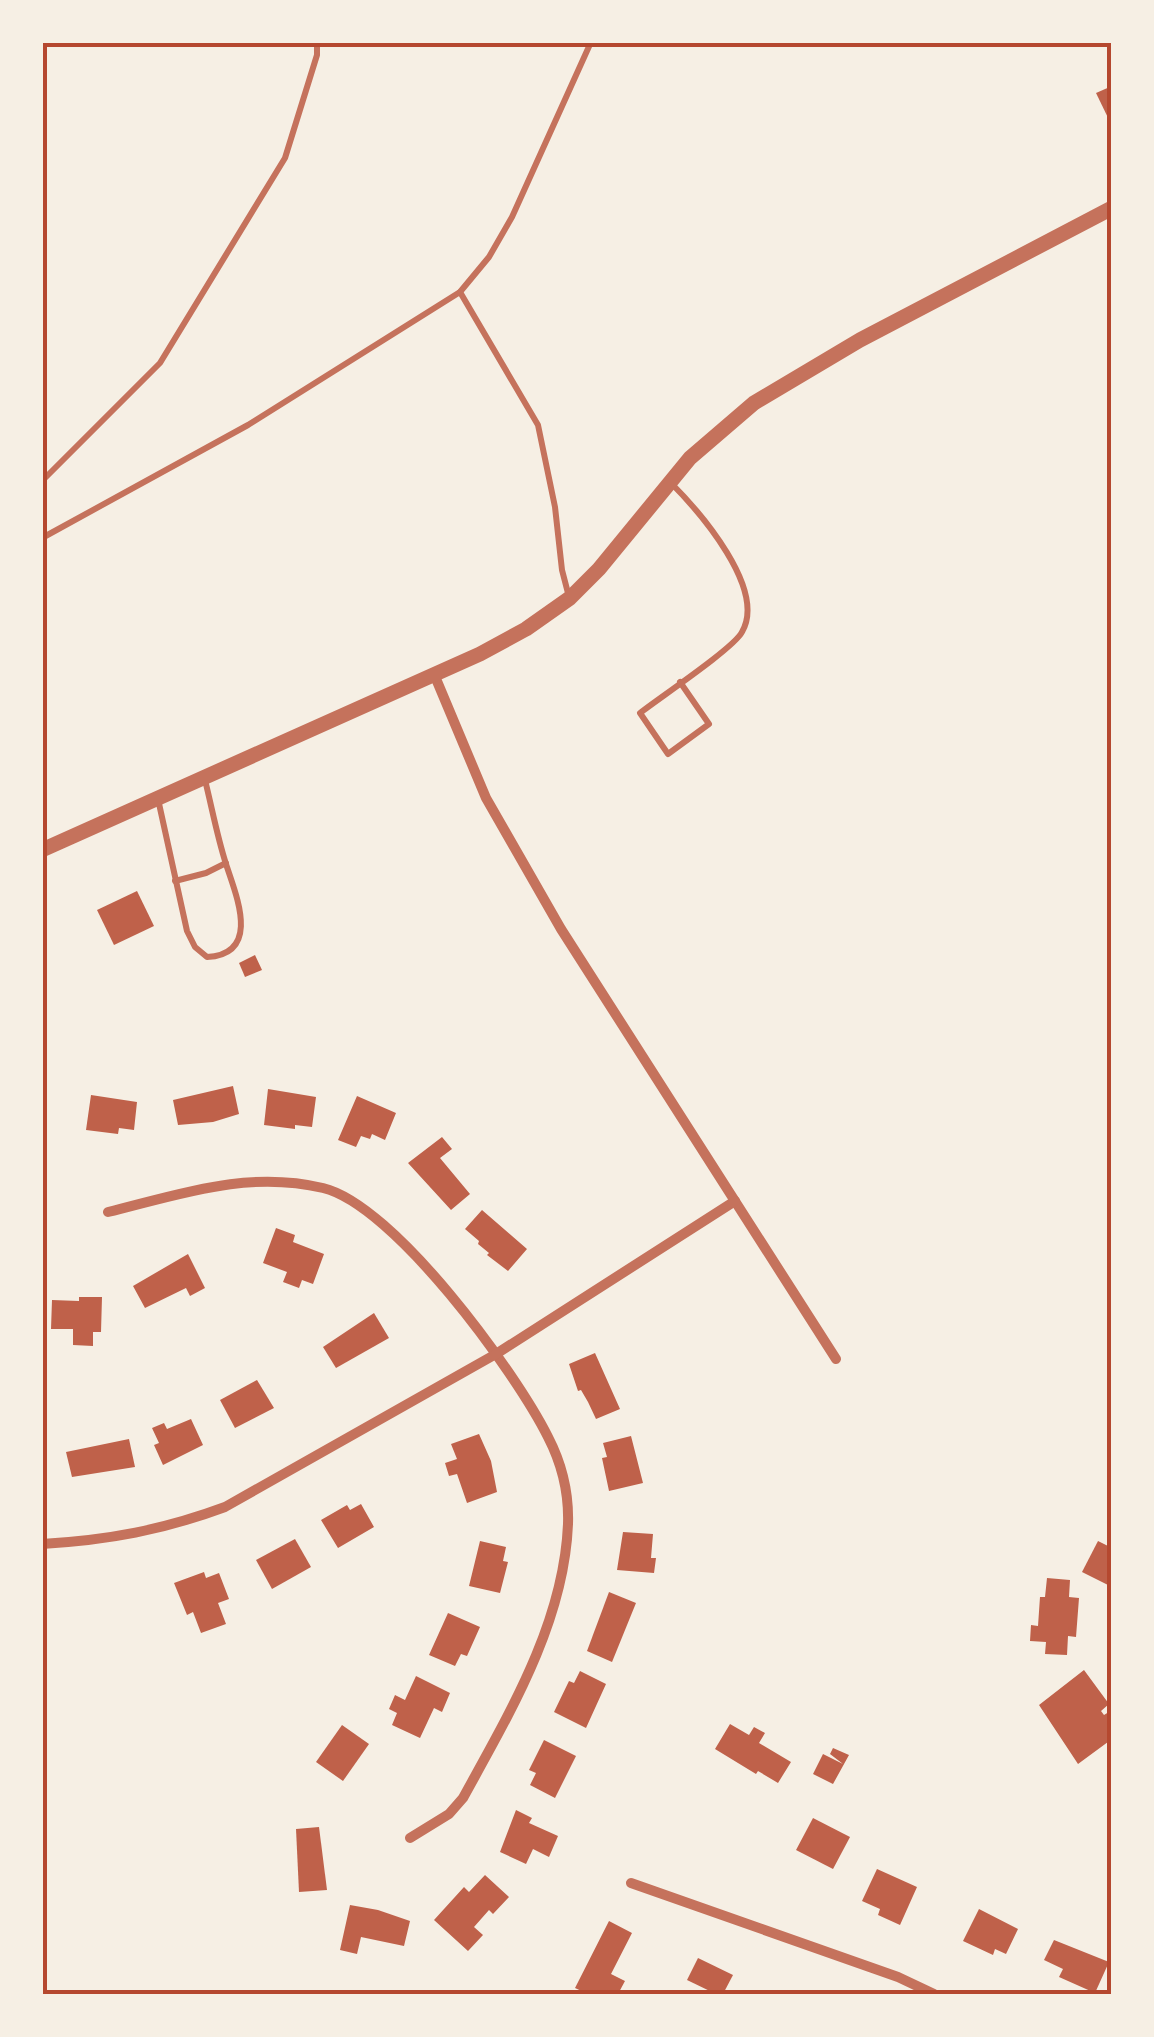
<svg xmlns="http://www.w3.org/2000/svg" width="1154" height="2037" font-family="'Libre Baskerville',serif">
<rect width="100%" height="100%" fill="#f6efe4"/>
<!-- building -->
<g fill="#bf614a">
<path d="M1112,86V126L1096,93Z"/>
<path d="M137,891L154,926L114,945L97,910Z"/>
<path d="M255,955L262,970L245,977L239,963Z"/>
<path d="M233,1086L239,1114L213,1122L178,1125L173,1100Z"/>
<path d="M268,1089L316,1097L312,1127L295,1125V1129L264,1125Z"/>
<path d="M91,1095L137,1102L134,1130L119,1128L118,1134L86,1130Z"/>
<path d="M357,1096L396,1113L385,1140L372,1134L370,1139L361,1136L356,1147L338,1140Z"/>
<path d="M442,1137L452,1149L440,1158L470,1194L451,1210L408,1163Z"/>
<path d="M482,1210L527,1249L508,1271L487,1255L489,1253L478,1244L479,1241L465,1229Z"/>
<path d="M276,1228L295,1235L293,1242L324,1254L313,1284L302,1280L299,1288L283,1282L287,1272L263,1263Z"/>
<path d="M188,1254L205,1288L190,1296L186,1288L145,1308L133,1286Z"/>
<path d="M79,1297H102L101,1332H93V1346L73,1345V1329H51L52,1300L79,1301Z"/>
<path d="M374,1313L389,1338L336,1368L323,1347Z"/>
<path d="M595,1353L620,1409L596,1419L588,1402L581,1390L578,1391L569,1364Z"/>
<path d="M257,1380L274,1408L235,1428L220,1400Z"/>
<path d="M191,1419L203,1445L163,1465L154,1445L159,1443L152,1428L164,1423L167,1429Z"/>
<path d="M479,1434L491,1461L497,1492L467,1503L457,1474L449,1476L445,1463L457,1459L451,1444Z"/>
<path d="M631,1436L643,1483L609,1491L602,1458L607,1457L603,1443Z"/>
<path d="M129,1439L135,1467L72,1477L66,1452Z"/>
<path d="M361,1504L374,1527L338,1548L321,1520L347,1505L350,1510Z"/>
<path d="M623,1532L653,1534L651,1558H656L654,1573L617,1570Z"/>
<path d="M295,1539L311,1567L272,1589L256,1560Z"/>
<path d="M480,1541L506,1547L503,1561L508,1562L500,1593L469,1586Z"/>
<path d="M1098,1541L1112,1548V1587L1082,1572Z"/>
<path d="M204,1572L206,1578L219,1573L229,1599L218,1603L226,1624L201,1633L193,1612L187,1615L174,1583Z"/>
<path d="M1047,1578L1070,1580L1069,1597L1079,1598L1076,1637L1068,1636L1067,1655L1045,1654L1046,1642L1030,1641L1031,1625L1038,1626L1040,1597H1045Z"/>
<path d="M609,1592L636,1603L612,1662L587,1651Z"/>
<path d="M448,1613L480,1627L467,1656L461,1654L455,1666L429,1655Z"/>
<path d="M1084,1670L1109,1704L1101,1711L1104,1715L1112,1710V1739L1078,1764L1039,1705Z"/>
<path d="M580,1671L606,1684L586,1728L554,1712L569,1681L574,1683Z"/>
<path d="M416,1676L450,1693L442,1712L434,1708L420,1738L392,1725L397,1713L389,1709L395,1695L405,1700Z"/>
<path d="M730,1724L749,1735L754,1727L765,1733L759,1743L791,1762L778,1783L758,1771L756,1774L715,1749Z"/>
<path d="M342,1725L369,1744L343,1781L316,1762Z"/>
<path d="M544,1740L576,1756L555,1798L530,1785L536,1773L529,1770Z"/>
<path d="M833,1748L849,1755L833,1784L813,1774L823,1754L843,1764L830,1754Z"/>
<path d="M516,1810L532,1818L529,1823L558,1836L549,1857L533,1849L526,1864L500,1852Z"/>
<path d="M813,1818L850,1837L833,1869L796,1850Z"/>
<path d="M319,1827L327,1890L299,1892L296,1829Z"/>
<path d="M877,1869L917,1887L900,1925L878,1915L880,1909L862,1901Z"/>
<path d="M485,1875L509,1897L493,1914L489,1910L474,1927L483,1935L468,1951L434,1920L464,1887L469,1892Z"/>
<path d="M350,1905L378,1910L410,1921L404,1946L361,1937L357,1954L340,1950Z"/>
<path d="M979,1909L1018,1929L1006,1954L995,1949L993,1955L963,1941Z"/>
<path d="M609,1921L632,1933L611,1974L625,1981L618,1994H588L575,1988Z"/>
<path d="M1054,1940L1109,1962L1095,1993L1059,1977L1063,1969L1044,1960Z"/>
<path d="M698,1958L733,1975L723,1994H716L687,1980Z"/>
</g>
<g fill="none" stroke-linecap="round" stroke-linejoin="round">
<!-- service -->
<g stroke="#c5725c" stroke-width="6">
<path d="M460,292L538,425L555,507L562,570L569,597"/>
<path d="M42,481L160,363L285,158L317,55V42"/>
<path d="M670,482C700,512 767,589 742,632C734,648 659,698 640,713L668,754L709,724L680,682"/>
<path d="M42,538L248,425L460,292L489,257L512,217L591,42"/>
<path d="M158,799L187,931L195,947L207,957C262,954 236,895 226,864C217,836 212,808 205,780"/>
<path d="M175,881L206,873L226,863"/>
</g>
<!-- minor -->
<g stroke="#c5725c" stroke-width="10">
<path d="M434,674L486,798L561,929L836,1359"/>
<path d="M108,1212C181,1194 248,1170 323,1188C394,1205 515,1371 548,1437C562,1464 569,1494 568,1524C564,1623 509,1714 463,1798L449,1814L410,1838"/>
<path d="M42,1544C109,1540 163,1530 225,1507L496,1354L735,1201"/>
<path d="M631,1883L898,1977L934,1994"/>
</g>
<!-- tertiary -->
<path stroke="#c5725c" stroke-width="15" d="M42,850L480,654L526,629L570,598L599,569L690,458L754,403L860,340L1112,208"/>
</g>
<!-- border -->
<rect width="1154" height="2037" fill="none" stroke="#f6efe4" stroke-width="90"/>
<rect x="45" y="45" width="1064" height="1947" fill="none" stroke="#b5482f" stroke-width="4"/>
</svg>
